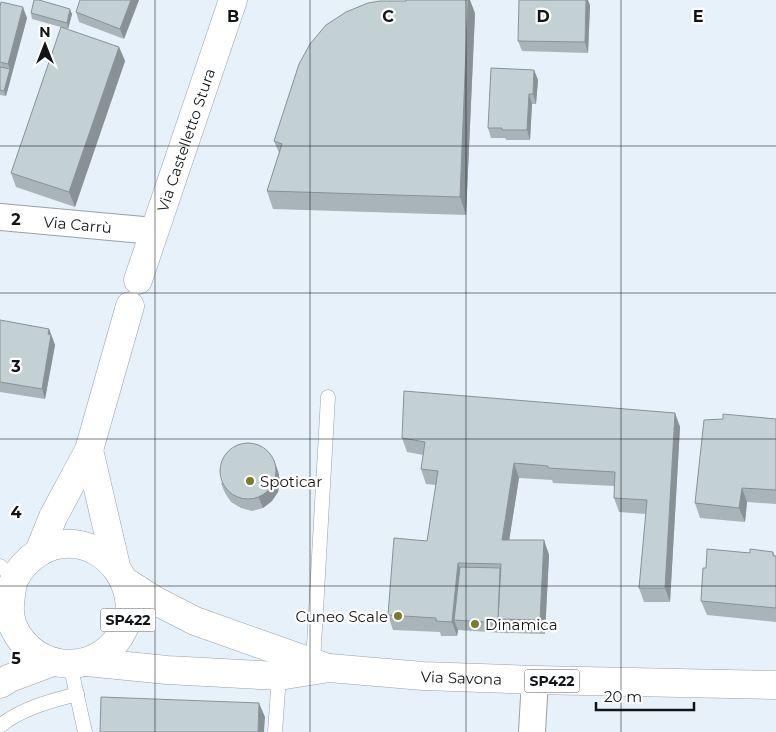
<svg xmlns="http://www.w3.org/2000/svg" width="776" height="732" font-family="Montserrat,sans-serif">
<rect width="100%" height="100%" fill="#e7f1fa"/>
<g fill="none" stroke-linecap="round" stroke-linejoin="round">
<defs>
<g id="lane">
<path d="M0,566L15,578"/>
<path d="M313,663L328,397"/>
<path d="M70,664L85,732"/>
<path d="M0,726C22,708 51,701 77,694"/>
<path d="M275,732L279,676"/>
</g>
<g id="street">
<path id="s1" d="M0,217L154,231"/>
<path d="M532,732L535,680"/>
</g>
<g id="secondary">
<path id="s2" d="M138,280L233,0"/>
<path d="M89,450L116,566"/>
<path d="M39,552L53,517L89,450L130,306"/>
</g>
<g id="primary">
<path d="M126,582L156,601L195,621L325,667"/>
<path d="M0,599C3,596 8,593 11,589C13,586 13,581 15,578C20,568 29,559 38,553C77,528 123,557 129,599C131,608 128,620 124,628C102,677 34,675 13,626C8,614 10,601 12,588"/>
<path id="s3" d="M87,662L167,670L279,676L329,668L423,676L535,680L776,685"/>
<path d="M0,684L10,678L53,662"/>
</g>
</defs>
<!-- lane casing -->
<use href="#lane" stroke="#97a1a9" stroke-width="15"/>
<!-- street casing -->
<use href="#street" stroke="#97a1a9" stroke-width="28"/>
<!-- secondary casing -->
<use href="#secondary" stroke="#97a1a9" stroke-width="29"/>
<!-- primary casing -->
<use href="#primary" stroke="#97a1a9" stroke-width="29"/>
<!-- lane -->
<use href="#lane" stroke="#fff" stroke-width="14"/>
<!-- street -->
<use href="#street" stroke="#fff" stroke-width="26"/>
<!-- secondary -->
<use href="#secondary" stroke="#fff" stroke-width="28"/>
<!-- primary -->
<use href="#primary" stroke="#fff" stroke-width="28"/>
</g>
<!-- wall -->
<g fill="#a8b4b7">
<path d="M80,0H139L124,39L79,22L76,12Z"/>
<path d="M590,5L588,53L522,51L518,41Z"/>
<path d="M0,7L27,18L6,96L0,95Z"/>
<path d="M31,13L72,14L68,29L32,19Z"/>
<path d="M475,13L466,215L273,209L267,191L279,153L274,141Z"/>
<path d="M119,47L125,61L75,207L16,187L11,173Z"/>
<path d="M534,70L538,80L536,104H532L530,140H506L505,138H491L488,128Z"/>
<path d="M0,320L49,329L55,345L45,399L0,392Z"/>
<path d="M675,413L680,427L670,602H644L639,588L646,514L619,512L614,498L615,486L553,483L552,480L519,478L509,540H544L549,555L545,634L503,633L458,630L457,636H441L440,632L393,630L388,615L427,541L436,485L426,484L421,469L423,455L407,452L402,438Z"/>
<path d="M776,419V504L747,502L745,522L700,518L695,503Z"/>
<path d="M278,471L280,481L278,492L272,501L263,508L252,511L241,508L231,502L225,493L221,483Z"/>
<path d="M773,552L775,556H776V622L707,615L701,601L706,568L750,553Z"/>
</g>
<!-- shaded-wall -->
<g fill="#889295">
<path d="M131,0H139L124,39L120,29Z"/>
<path d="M468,0H470L475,13L466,215L460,197Z"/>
<path d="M586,0H588L590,5L588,53L585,42Z"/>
<path d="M23,7L27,18L6,96L4,91L10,69L8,64Z"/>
<path d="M70,9L72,14L68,29L67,23Z"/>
<path d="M119,47L125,61L75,207L69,192Z"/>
<path d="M534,70L538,80L536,104L533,94Z"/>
<path d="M529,94L532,104L530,140L527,130Z"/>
<path d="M49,329L55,345L45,399L42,389Z"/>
<path d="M675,413L680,427L670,602L665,588Z"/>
<path d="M274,460L278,471L280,481L278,492L272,501L263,508L259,498Z"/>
<path d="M514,463L519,478L507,554L502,540Z"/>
<path d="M742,488L747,502L745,522L739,508Z"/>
<path d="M544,540L549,555L545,634L540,620Z"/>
<path d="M458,563L463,577L454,620L458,630L457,636L452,622Z"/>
<path d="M259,703L265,717L264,732H258Z"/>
</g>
<!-- building -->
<g fill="#c3d1d5" stroke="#889295">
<path d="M34,0H39L70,9L67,23L31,13Z"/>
<path d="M80,0H131L120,29L76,12Z"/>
<path d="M406,0H468L460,197L267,191L282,144L274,141L299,64L310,44L326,25L346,12L368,3L380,1H406Z"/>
<path d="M519,0H586L585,42L518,41Z"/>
<path d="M1,2L23,7L8,64L0,62V7Z"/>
<path d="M61,27L119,47L69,192L11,173Z"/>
<path d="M0,67L10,69L4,91L0,90Z"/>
<path d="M491,68L534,70L533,94H529L527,130H502V128H488Z"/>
<path d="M0,320L49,329L48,334L51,335L42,389L0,382Z"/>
<path d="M404,391L675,413L665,588H639L647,500L614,498L615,472L548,468V466L514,463L502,540H544L540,620L498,619L501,564L458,563L452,622L436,621V618L388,615L394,538L427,541L438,471L421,469L425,442L402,438Z"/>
<path d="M723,414L776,419V490L742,488L739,508L695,503L704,420L723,419Z"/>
<circle cx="248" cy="471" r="28"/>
<path d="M707,549L750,553V549L773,552V556H776V608L701,601L703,568H706Z"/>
<path d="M460,567L500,568L498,619L500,623L454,620Z"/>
<path d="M101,697L259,703L258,732H100Z"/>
</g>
<!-- grid -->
<path fill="none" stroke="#121518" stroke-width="1" stroke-opacity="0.55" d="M155,0V732M310,0V732M466,0V732M621,0V732M0,146H776M0,293H776M0,439H776M0,586H776"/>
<!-- markers -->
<g fill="#757e29" stroke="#fff" stroke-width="2">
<circle cx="250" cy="481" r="5"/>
<circle cx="398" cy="616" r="5"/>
<circle cx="475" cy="624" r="5"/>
</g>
<g text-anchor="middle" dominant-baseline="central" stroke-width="4.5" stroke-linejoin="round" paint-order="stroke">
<!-- shield labels -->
<g fill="#fff" stroke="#595b5d" stroke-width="1">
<rect x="100.5" y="608.5" width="55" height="23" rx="4"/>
<rect x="524.5" y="669.5" width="55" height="23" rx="4"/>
</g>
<g font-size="14" font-weight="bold" fill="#121518">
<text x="128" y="620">SP422</text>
<text x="552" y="681">SP422</text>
</g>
<!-- street labels -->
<g font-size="15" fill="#121518" stroke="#fff">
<text stroke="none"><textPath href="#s2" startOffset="148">Via Castelletto Stura</textPath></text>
<text stroke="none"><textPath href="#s1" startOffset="78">Via Carrù</textPath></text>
<text stroke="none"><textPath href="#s3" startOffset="376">Via Savona</textPath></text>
</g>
<!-- poi labels -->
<g font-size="15" fill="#121518" stroke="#fff" text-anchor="start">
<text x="260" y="481">Spoticar</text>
<text x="388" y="616" text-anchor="end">Cuneo Scale</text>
<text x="485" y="624">Dinamica</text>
</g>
</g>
<g font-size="16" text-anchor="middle" font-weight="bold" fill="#121518" stroke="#fff" stroke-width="4.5" stroke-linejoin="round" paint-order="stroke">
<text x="233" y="22">B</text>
<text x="388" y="22">C</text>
<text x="543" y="22">D</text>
<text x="698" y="22">E</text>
<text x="16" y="225">2</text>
<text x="16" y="372">3</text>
<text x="16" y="518">4</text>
<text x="16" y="664">5</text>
</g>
<!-- north arrow -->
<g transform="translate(45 45)" stroke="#ffffff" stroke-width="4" paint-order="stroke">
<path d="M0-4L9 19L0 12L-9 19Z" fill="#121518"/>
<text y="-8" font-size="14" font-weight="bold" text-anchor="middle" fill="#121518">N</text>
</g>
<!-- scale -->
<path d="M596 702v8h98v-8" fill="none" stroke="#121518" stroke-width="2.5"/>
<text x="604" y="702" font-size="15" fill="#121518" stroke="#ffffff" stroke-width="4" paint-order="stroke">20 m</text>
</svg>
